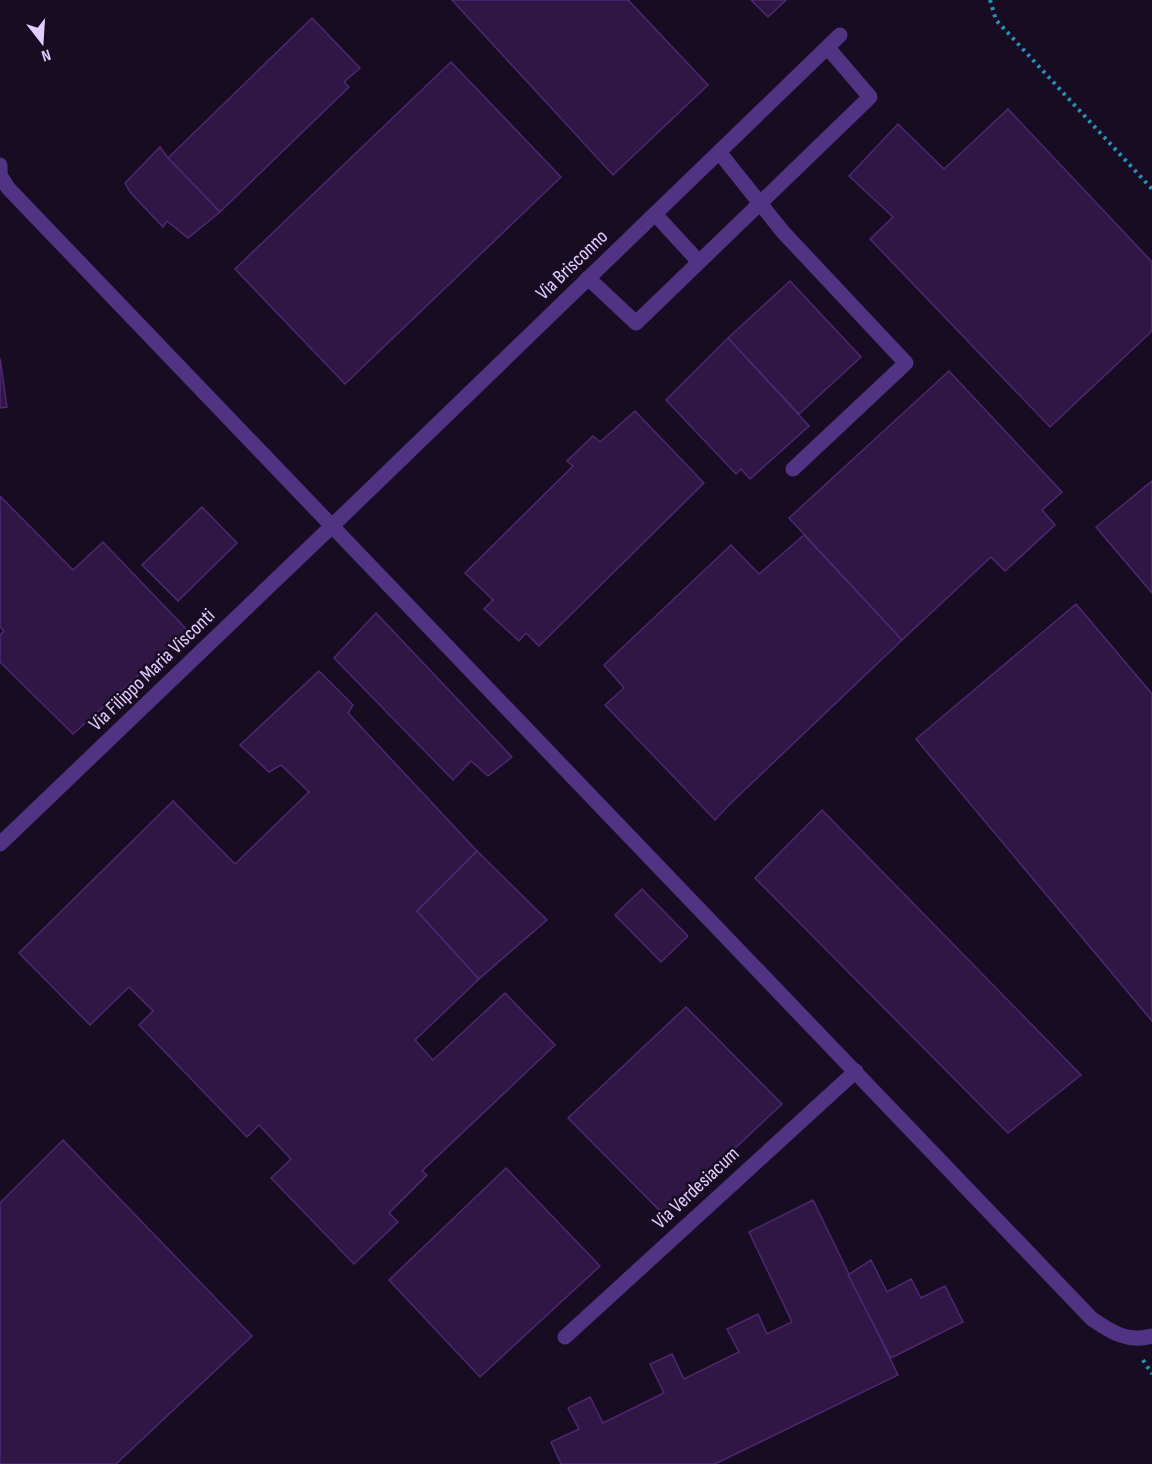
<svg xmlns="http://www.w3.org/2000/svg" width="1152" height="1464" font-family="'Sofia Sans Condensed',sans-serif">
<rect width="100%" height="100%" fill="#170c22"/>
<!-- building -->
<g fill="#2f1644" stroke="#4f2772" stroke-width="1.5">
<path d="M452,0H628L708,85L613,175Z"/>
<path d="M751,0H786L768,17Z"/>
<path d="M312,18L360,68L344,82L349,87L220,212L168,158Z"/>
<path d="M451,62L561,177L345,384L235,269Z"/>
<path d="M1008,109L1152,262V331L1050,427L870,239L893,217L849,176L898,124L944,169Z"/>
<path d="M160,147L168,158L220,212L188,238L167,221L163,227L130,192L125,183Z"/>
<path d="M790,281L861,357L799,414L728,338Z"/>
<path d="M728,338L809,426L750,479L741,469L736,474L666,400Z"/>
<path d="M0,358L7,407L0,408Z"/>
<path d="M949,371L1062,492L1042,510L1055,525L1005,571L991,557L902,640L789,518Z"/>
<path d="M635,411L704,483L539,646L526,633L519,641L484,609L493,600L465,573L573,466L567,461L593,436L600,442Z"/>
<path d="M1152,481V593L1096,527Z"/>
<path d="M0,496L73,570L103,542L188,631L73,734L0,662V635L4,631L0,627Z"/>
<path d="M202,507L237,543L178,601L142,565Z"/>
<path d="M804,535L902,640L732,802L715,820L605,705L624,688L604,665L731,545L759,574Z"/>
<path d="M1076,604L1152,694V1021L916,739Z"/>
<path d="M376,613L512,757L488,776L471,761L453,780L334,658Z"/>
<path d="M319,671L353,705L348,713L477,851L417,911L479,979L415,1040L433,1060L505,993L555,1045L422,1171L427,1175L389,1213L398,1222L354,1264L271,1178L291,1159L259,1125L247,1137L139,1025L153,1011L129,987L90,1025L19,953L173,801L235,864L309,792L281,765L269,772L240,745Z"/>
<path d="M822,810L1081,1075L1008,1133L755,878Z"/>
<path d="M477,851L547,920L479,979L417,911Z"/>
<path d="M642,889L688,936L661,962L615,915Z"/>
<path d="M686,1007L782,1104L664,1215L568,1118Z"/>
<path d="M63,1140L252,1336L116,1464H0V1203Z"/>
<path d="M506,1168L600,1266L480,1377L389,1280Z"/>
<path d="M813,1200L898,1375L715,1464H561L551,1442L579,1429L568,1408L590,1397L603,1423L664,1393L650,1364L672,1354L684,1379L739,1352L727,1329L758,1314L767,1334L792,1322L749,1232Z"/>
<path d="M871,1260L887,1292L911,1279L921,1298L945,1286L963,1322L891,1358L848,1275Z"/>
</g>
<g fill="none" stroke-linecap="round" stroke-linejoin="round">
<!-- path -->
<g stroke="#2591ba" stroke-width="4" stroke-dasharray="3 4.5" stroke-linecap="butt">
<path d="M990,0L996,20L1152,189"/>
<path d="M1143,1360L1152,1374"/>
</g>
<!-- lane -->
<g stroke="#513384" stroke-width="15">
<path d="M719,152L783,232L906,363L793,469"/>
<path d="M655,214L699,262"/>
<path d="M588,278L636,323L870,97L828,48"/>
</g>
<!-- street -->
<g stroke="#513384" stroke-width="15">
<path d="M0,165V175L8,188L1092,1319C1111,1332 1128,1343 1152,1336"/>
<path d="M0,844L332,526L840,35"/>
<path d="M565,1337L856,1071"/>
</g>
</g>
<g text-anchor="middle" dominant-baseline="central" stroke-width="5" stroke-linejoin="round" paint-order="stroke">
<!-- street labels -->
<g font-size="20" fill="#e3ccff" stroke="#170c22">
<text transform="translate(572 265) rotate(-44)">Via Brisconno</text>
<text transform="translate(152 670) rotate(-44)">Via Filippo Maria Visconti</text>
<text transform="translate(696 1188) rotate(-43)">Via Verdesiacum</text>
</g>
</g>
<!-- north arrow -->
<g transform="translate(42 42) rotate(163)" stroke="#170c22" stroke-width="4.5" paint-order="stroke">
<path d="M0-4.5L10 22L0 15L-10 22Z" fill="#e3ccff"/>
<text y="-9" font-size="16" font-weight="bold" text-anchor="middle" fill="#e3ccff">N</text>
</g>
</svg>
